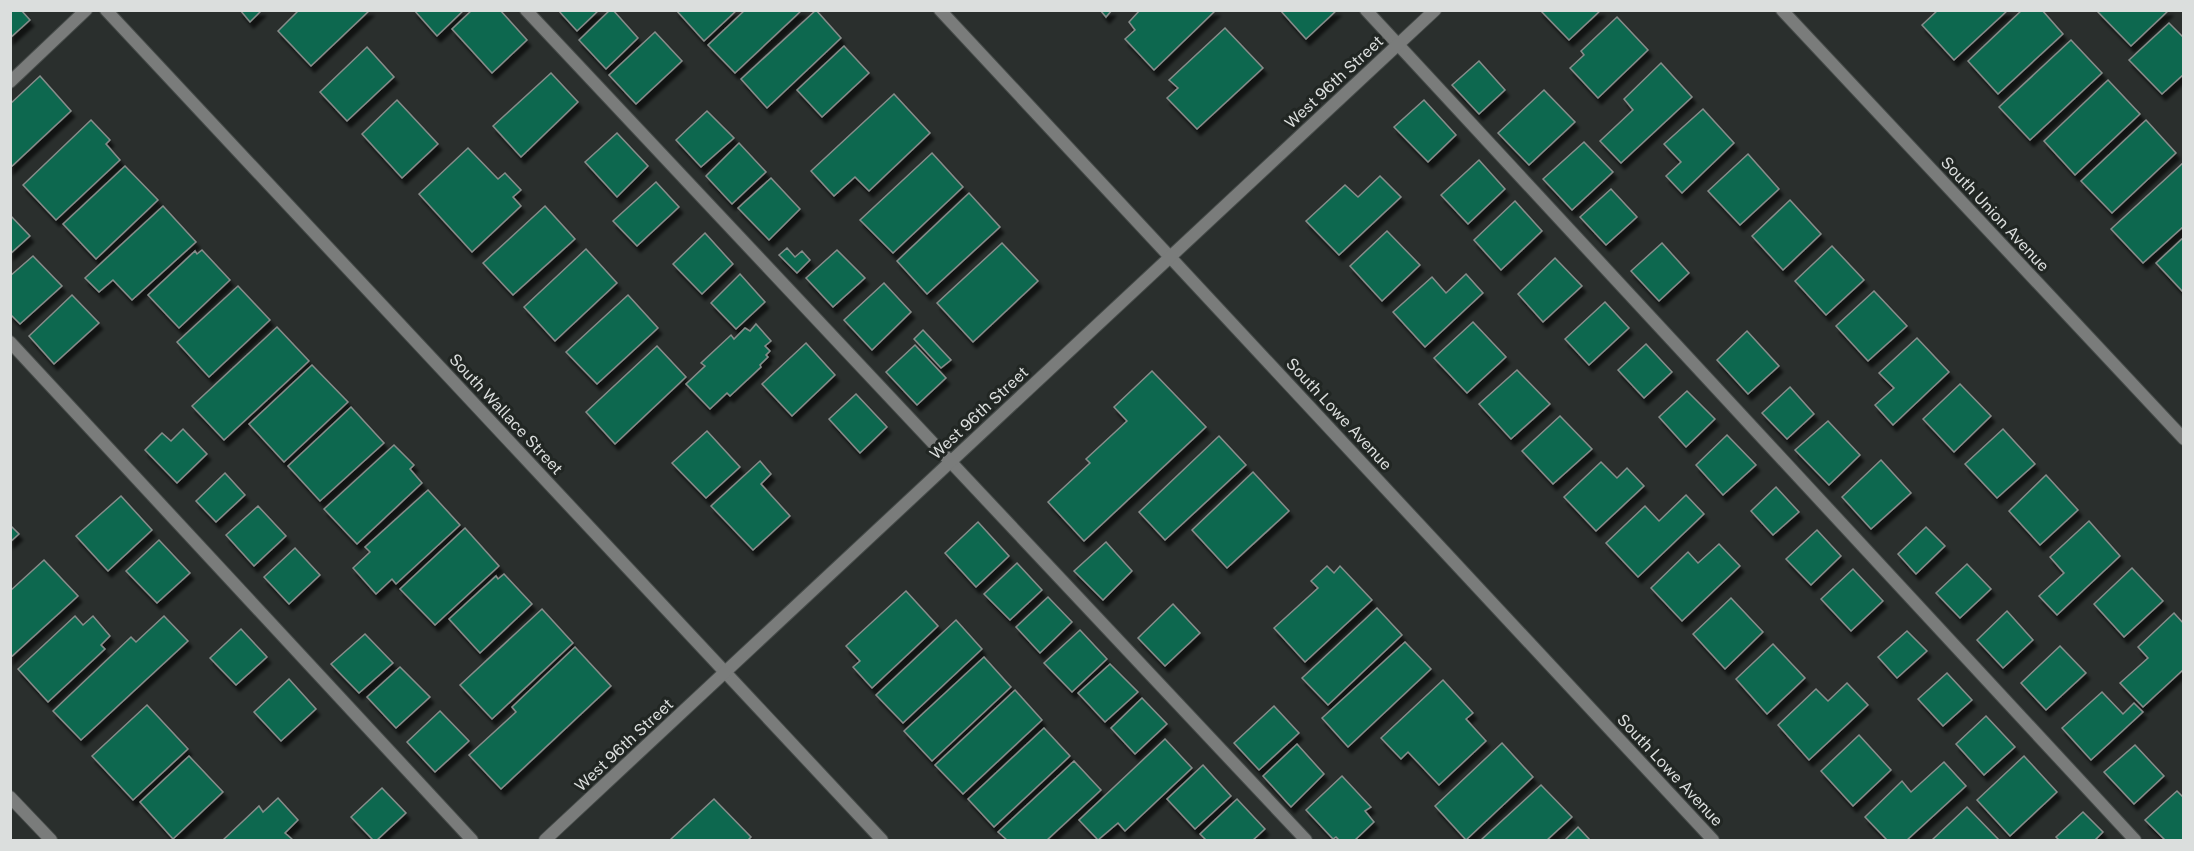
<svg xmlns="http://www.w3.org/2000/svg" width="2194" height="851" font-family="'Public Sans',sans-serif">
<defs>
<filter id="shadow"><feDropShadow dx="3.5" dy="6" stdDeviation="1.5" flood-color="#0009"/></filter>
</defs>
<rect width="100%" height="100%" fill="#2a2f2d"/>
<!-- building -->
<g fill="#116850" stroke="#878d8b" stroke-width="1.5" filter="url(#shadow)">
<path d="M10,10H21L30,20L10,38Z"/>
<path d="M240,10H262L250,22Z"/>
<path d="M299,10H370L311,66L278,31Z"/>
<path d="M414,10H464L437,36Z"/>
<path d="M472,10H500L527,40L492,73L452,29Z"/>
<path d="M558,10H599L577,31Z"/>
<path d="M610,10H613L638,38L606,69L579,40Z"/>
<path d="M676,10H737L704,41Z"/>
<path d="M745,10H802L735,73L708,45Z"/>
<path d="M816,10L841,38L767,108L741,79Z"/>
<path d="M1100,10H1112L1106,17Z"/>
<path d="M1140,10H1216L1154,70L1125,39L1135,30L1129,22Z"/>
<path d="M1280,10H1337L1306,39Z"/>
<path d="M1540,10H1601L1569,40Z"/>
<path d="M1938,10H2008L1954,60L1922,25Z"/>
<path d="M2022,10H2042L2063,34L1998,94L1968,61Z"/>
<path d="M2100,10H2169L2131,46L2098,12Z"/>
<path d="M1617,17L1648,50L1598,98L1570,68L1584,55L1581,51Z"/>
<path d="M2169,23L2184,38V74L2162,94L2129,60Z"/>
<path d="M1225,28L1263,68L1197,129L1167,98L1178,88L1169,80Z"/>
<path d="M655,32L682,61L636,104L609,75Z"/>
<path d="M2071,40L2102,73L2030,140L1999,107Z"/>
<path d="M844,46L869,73L822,117L797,90Z"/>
<path d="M367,47L394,77L347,121L320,92Z"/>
<path d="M1479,61L1505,90L1479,114L1452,85Z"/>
<path d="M1661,63L1692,97L1621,163L1600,141L1633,110L1624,99Z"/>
<path d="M551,73L578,102L521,157L493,126Z"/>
<path d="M40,76L71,111L10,168V104Z"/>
<path d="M2108,80L2140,114L2075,175L2044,141Z"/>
<path d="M1544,90L1575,122L1529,165L1498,133Z"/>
<path d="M894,94L930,133L869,191L855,177L834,196L811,171Z"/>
<path d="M397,100L438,144L402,178L362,134Z"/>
<path d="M1424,100L1456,135L1428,162L1394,127Z"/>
<path d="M1703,109L1734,143L1682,193L1666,176L1681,162L1664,144Z"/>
<path d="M707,111L734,138L701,167L676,140Z"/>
<path d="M91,120L110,140L106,144L120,160L56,220L23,185Z"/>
<path d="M2146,120L2176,153L2112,213L2081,181Z"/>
<path d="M617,133L648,166L617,197L585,162Z"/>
<path d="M1584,142L1613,172L1572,210L1543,179Z"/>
<path d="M739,143L766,172L732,204L706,176Z"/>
<path d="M468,148L498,179L505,173L521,190L513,197L521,206L472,252L419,194Z"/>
<path d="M932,153L963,187L893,253L860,220Z"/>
<path d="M1748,154L1779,189L1740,225L1708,191Z"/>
<path d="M1479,160L1505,189L1468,224L1441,195Z"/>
<path d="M2184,162V226L2143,263L2111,229Z"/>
<path d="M125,166L158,200L96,259L63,224Z"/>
<path d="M1380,176L1401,197L1339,255L1306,221L1345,185L1358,197Z"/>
<path d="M771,178L800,209L769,240L738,208Z"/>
<path d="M656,182L679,207L637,246L613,221Z"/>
<path d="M1611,189L1637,217L1606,245L1580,217Z"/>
<path d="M969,193L1000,227L927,294L897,261Z"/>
<path d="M1790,200L1821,234L1783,270L1752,236Z"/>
<path d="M1515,201L1542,231L1501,270L1474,240Z"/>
<path d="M163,206L196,242L132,300L113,280L99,292L85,278Z"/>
<path d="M545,206L575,239L513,295L483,263Z"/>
<path d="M10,215L30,236L10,254Z"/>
<path d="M1387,231L1420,265L1382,301L1350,266Z"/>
<path d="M705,233L733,264L702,294L673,264Z"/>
<path d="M2184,237V293L2156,263Z"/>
<path d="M1002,243L1038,281L973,342L937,303Z"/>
<path d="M1662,243L1689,273L1659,301L1631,271Z"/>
<path d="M1832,246L1864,280L1826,315L1795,281Z"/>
<path d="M787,248L795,257L802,251L810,260L797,273L779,255Z"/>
<path d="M586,249L617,283L555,341L524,307Z"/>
<path d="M202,250L230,280L179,328L148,295L195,251L197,254Z"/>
<path d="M837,250L865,278L833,307L806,278Z"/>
<path d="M33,256L62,286L20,324L10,314V276Z"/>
<path d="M1555,258L1582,286L1543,322L1518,294Z"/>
<path d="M740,274L765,302L736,329L711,303Z"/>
<path d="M1466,274L1483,293L1425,347L1393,312L1432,277L1446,293Z"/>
<path d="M884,283L911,312L872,350L844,320Z"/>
<path d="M238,286L270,320L209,377L177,342Z"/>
<path d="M1874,291L1907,326L1868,361L1836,326Z"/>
<path d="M72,295L99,323L54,364L29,336Z"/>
<path d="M628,295L658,328L597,384L566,352Z"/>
<path d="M1605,302L1629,328L1589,365L1565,339Z"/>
<path d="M1473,322L1506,357L1467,393L1434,358Z"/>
<path d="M756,324L771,341L765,346L770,351L766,355L768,357L760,365L761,367L730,396L727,393L710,409L686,384L705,366L701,363L731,335L734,339L745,328L750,331Z"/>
<path d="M277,327L309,361L224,440L192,406Z"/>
<path d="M923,330L951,360L941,368L914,339Z"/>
<path d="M1747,331L1779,366L1748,394L1717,360Z"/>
<path d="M1917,338L1949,372L1893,425L1875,405L1894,388L1879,373Z"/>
<path d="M806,343L835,375L792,416L762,384Z"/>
<path d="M1646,344L1672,372L1644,398L1618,370Z"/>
<path d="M915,345L946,378L917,405L886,372Z"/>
<path d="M657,346L686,377L615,444L586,412Z"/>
<path d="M312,365L348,402L284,462L249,424Z"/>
<path d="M1517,370L1550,404L1511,439L1479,404Z"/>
<path d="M1152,371L1206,427L1084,541L1048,502L1090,463L1086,459L1127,421L1114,407Z"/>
<path d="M1960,384L1991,416L1954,452L1923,419Z"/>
<path d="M1790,387L1814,414L1787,439L1762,413Z"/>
<path d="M1687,391L1715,419L1686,447L1659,417Z"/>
<path d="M856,394L887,427L860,453L829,419Z"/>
<path d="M351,407L384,443L320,501L288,466Z"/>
<path d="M1560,416L1592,449L1553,484L1522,451Z"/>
<path d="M1828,421L1860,455L1829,485L1795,450Z"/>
<path d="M183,429L207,454L177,483L145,450L162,433L171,441Z"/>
<path d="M2003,429L2035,464L1997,498L1965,464Z"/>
<path d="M707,431L740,467L706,498L672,463Z"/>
<path d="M1727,435L1756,465L1723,495L1696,465Z"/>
<path d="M1219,436L1246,465L1165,540L1139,512Z"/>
<path d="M394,445L414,465L410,469L422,483L357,544L324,509Z"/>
<path d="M1881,460L1911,493L1871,529L1842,497Z"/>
<path d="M760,461L771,474L761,484L790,516L753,550L711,506Z"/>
<path d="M1601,462L1617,478L1627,468L1644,486L1596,531L1564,497Z"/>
<path d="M1253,472L1289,511L1227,568L1192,530Z"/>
<path d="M225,473L245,495L216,522L196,501Z"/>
<path d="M2046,475L2078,510L2040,545L2009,511Z"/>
<path d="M1776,487L1799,512L1773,535L1751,511Z"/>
<path d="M428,490L460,525L396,584L392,579L376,594L353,568L370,552L365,547Z"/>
<path d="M1686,495L1704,514L1638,577L1606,543L1645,506L1659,521Z"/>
<path d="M121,496L152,530L108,571L76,536Z"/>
<path d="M258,506L286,536L254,566L226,535Z"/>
<path d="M2089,521L2120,556L2057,615L2039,596L2064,573L2050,557Z"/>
<path d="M978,522L1009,556L976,587L945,553Z"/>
<path d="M10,525L19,534L10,542Z"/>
<path d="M1926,527L1945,546L1916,574L1898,554Z"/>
<path d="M465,528L499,566L435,625L400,589Z"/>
<path d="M1817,530L1841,556L1811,585L1786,559Z"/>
<path d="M159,540L190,573L157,603L126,571Z"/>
<path d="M1106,542L1132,571L1103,600L1074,571Z"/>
<path d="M1719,544L1740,566L1682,621L1651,588L1688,552L1698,563Z"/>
<path d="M295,548L320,575L289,604L264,577Z"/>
<path d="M44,560L78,596L10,658V591Z"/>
<path d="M1017,563L1042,590L1010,620L984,594Z"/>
<path d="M1967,564L1991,589L1960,618L1936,593Z"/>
<path d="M1327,566L1334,573L1340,566L1372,600L1305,662L1274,628L1318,588L1311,581Z"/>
<path d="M2132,568L2163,601L2124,637L2094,604Z"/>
<path d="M1853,569L1883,601L1851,631L1821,599Z"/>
<path d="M504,574L532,604L480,653L449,619L496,576L498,579Z"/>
<path d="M906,591L938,626L872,688L853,667L860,661L846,646Z"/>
<path d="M1048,597L1072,622L1040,653L1016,627Z"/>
<path d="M1731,598L1763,632L1725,669L1693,634Z"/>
<path d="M1173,604L1200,633L1165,666L1138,638Z"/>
<path d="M1377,608L1402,635L1328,705L1302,678Z"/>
<path d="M542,609L573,643L492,719L460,685Z"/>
<path d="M2007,611L2033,640L2003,668L1977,640Z"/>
<path d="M2174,613L2184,624V669L2143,707L2120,683L2148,658L2138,647Z"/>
<path d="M75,616L83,625L93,616L110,636L101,645L105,649L48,702L18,669Z"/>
<path d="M164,616L188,641L81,740L53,711L131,637L136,642Z"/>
<path d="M956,620L982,649L903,723L876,695Z"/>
<path d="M241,629L267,657L236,685L210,658Z"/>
<path d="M1080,630L1107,659L1072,692L1044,663Z"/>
<path d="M1907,631L1927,651L1897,678L1878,657Z"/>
<path d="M365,634L393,663L359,693L331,664Z"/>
<path d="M1405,642L1431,669L1348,747L1322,718Z"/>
<path d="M1773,644L1805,678L1767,714L1736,679Z"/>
<path d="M2060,646L2086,673L2046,710L2021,683Z"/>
<path d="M575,647L611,686L501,789L469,755L516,712L512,707Z"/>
<path d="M984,657L1011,687L932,761L904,731Z"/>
<path d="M1110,664L1138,692L1105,722L1078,693Z"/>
<path d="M400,667L430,697L396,728L367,697Z"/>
<path d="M1947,673L1972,700L1943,726L1918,699Z"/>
<path d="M289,679L316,709L281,741L254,712Z"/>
<path d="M1443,680L1473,713L1466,719L1486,741L1439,785L1408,752L1401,759L1381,738Z"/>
<path d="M1847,683L1868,705L1809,760L1778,725L1816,689L1828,701Z"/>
<path d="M1015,690L1042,720L963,794L935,765Z"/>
<path d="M2102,692L2123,714L2134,703L2143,712L2091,760L2062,728Z"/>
<path d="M1142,698L1167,724L1135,754L1111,728Z"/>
<path d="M147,705L188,749L133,800L92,756Z"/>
<path d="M1274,706L1299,733L1259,770L1234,743Z"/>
<path d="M440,711L469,741L435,772L407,742Z"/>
<path d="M1986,716L2015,747L1984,775L1956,744Z"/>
<path d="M1044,728L1070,756L994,827L968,799Z"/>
<path d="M1859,735L1891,770L1853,806L1821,771Z"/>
<path d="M1165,739L1192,768L1125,831L1118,823L1098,840L1079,820Z"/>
<path d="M1502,743L1533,777L1466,840L1435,806Z"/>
<path d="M1297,744L1324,774L1291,807L1263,776Z"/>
<path d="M2135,745L2164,776L2134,804L2104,772Z"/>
<path d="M189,756L223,792L173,839L140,802Z"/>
<path d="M2024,756L2057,792L2010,836L1977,800Z"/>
<path d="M1074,761L1101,790L1047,840H1007L998,832Z"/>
<path d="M1944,762L1966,786L1907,840H1887L1865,817L1902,781L1911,792Z"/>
<path d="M1203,765L1231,796L1195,829L1167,799Z"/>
<path d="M1342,776L1371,807L1365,811L1374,822L1355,840H1339L1336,837L1333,839L1306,810Z"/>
<path d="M1541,785L1572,817L1547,840H1481Z"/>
<path d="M382,788L406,813L377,840H373L351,817Z"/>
<path d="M2177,791L2184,798V840H2165L2145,820Z"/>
<path d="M278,798L298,820L285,833L293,840H223L259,806L263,812Z"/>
<path d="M714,799L751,837L748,840H670Z"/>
<path d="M1237,799L1265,829L1253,840H1206L1200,834Z"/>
<path d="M1967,807L1999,840H1932Z"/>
<path d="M2083,812L2103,832L2095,840H2059L2056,837Z"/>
<path d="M1578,827L1590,840H1565Z"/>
</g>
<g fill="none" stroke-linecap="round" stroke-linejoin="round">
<defs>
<g id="lane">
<path d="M526,10L1306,840"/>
<path d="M1366,10L2135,840"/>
<path d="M10,82L86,10"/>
<path d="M10,342L472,840"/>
</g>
<g id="street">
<path d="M106,10L882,840"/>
<path d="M940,10L1713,840"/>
<path d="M1782,10L2184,439"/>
<path d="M10,797L51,840"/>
<path d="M545,840L1435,10"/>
</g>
</defs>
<!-- lane casing -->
<use href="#lane" stroke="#464b49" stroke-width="14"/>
<!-- street casing -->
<use href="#street" stroke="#464b49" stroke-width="14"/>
<!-- lane -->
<use href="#lane" stroke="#7a7c7b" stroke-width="12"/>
<!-- street -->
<use href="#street" stroke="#7a7c7b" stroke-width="12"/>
</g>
<g text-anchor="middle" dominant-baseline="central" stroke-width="6" stroke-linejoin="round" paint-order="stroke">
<!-- street labels -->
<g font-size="16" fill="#dbdedd" stroke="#212623">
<text transform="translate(1334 82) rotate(-43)">West 96th Street</text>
<text transform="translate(1995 214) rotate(47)">South Union Avenue</text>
<text transform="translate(979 413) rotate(-43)">West 96th Street</text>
<text transform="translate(506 414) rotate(47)">South Wallace Street</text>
<text transform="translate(1339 414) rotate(47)">South Lowe Avenue</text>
<text transform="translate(624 745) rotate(-43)">West 96th Street</text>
<text transform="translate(1670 770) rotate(47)">South Lowe Avenue</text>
</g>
</g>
<!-- border -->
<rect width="2194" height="851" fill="none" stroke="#dbdedd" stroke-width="24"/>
</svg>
